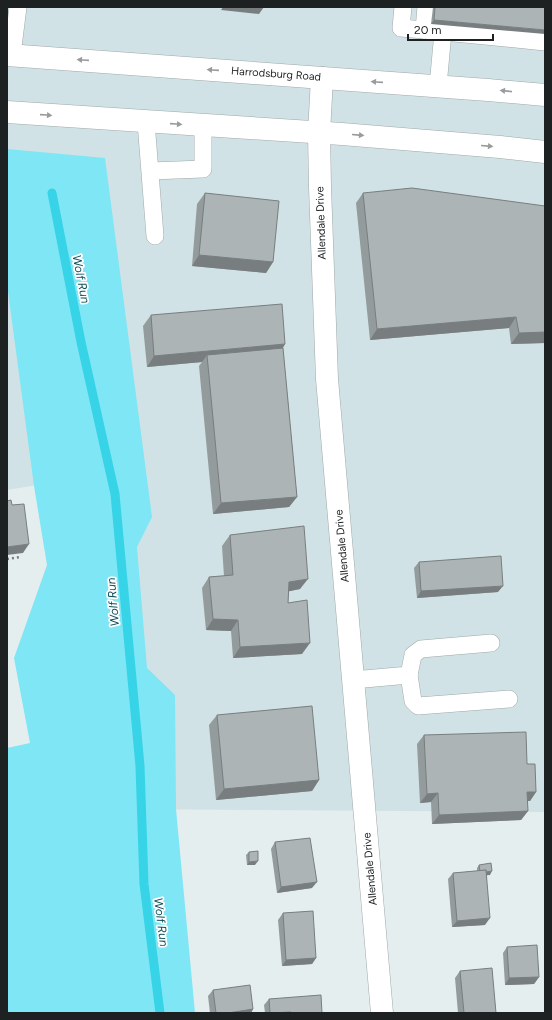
<svg xmlns="http://www.w3.org/2000/svg" width="552" height="1020" font-family="Figtree,sans-serif">
<rect width="100%" height="100%" fill="#e5eeef"/>
<!-- built -->
<path fill="#d0e2e5" d="M7,7H545V812L109,809L62,481L7,490Z"/>
<!-- green -->
<path fill="#7ee6f5" d="M7,149L105,158L152,517L137,547L147,668L175,695L176,809L195,1013H7V748L30,743L14,658L47,565L34,486L7,284Z"/>
<g fill="none" stroke-linecap="round" stroke-linejoin="round">
<!-- stream -->
<path stroke="#37d3e7" stroke-width="9" d="M52,193L81,342L115,494L140,766L144,884L160,1013"/>
<defs>
<g id="lane">
<path d="M403,7L401,28L424,30"/>
<path d="M426,7L424,30L545,42"/>
<path d="M12,55L18,7"/>
<path d="M438,86L443,32"/>
<path d="M146,122L155,236"/>
<path d="M151,171L203,169V125"/>
<path d="M409,675L413,701L418,706L509,699"/>
<path d="M353,680L409,675L413,655L421,649L491,643"/>
</g>
<path id="street" d="M322,78L319,133L320,187L327,379L382,1013"/>
<g id="primary">
<path d="M7,55L488,90L545,95"/>
<path d="M7,112L342,134L500,147L545,152"/>
</g>
</defs>
<!-- lane casing -->
<use href="#lane" stroke="#a0a8a9" stroke-width="18"/>
<!-- street casing -->
<use href="#street" stroke="#a0a8a9" stroke-width="23"/>
<!-- primary casing -->
<use href="#primary" stroke="#a0a8a9" stroke-width="23"/>
<!-- path -->
<path stroke="#787e7f" stroke-width="2.5" stroke-dasharray="2 3" stroke-linecap="butt" d="M7,559L20,557"/>
<!-- lane -->
<use href="#lane" stroke="#fff" stroke-width="17"/>
<!-- street -->
<use href="#street" stroke="#fff" stroke-width="22"/>
<!-- primary -->
<use href="#primary" stroke="#fff" stroke-width="22"/>
</g>
<!-- wall -->
<g fill="#949b9d">
<path d="M433,7H545L431,24Z"/>
<path d="M205,193L273,262L266,273L192,266L197,204Z"/>
<path d="M363,193L545,206V343L511,344L509,328L370,340L356,203Z"/>
<path d="M151,315L285,344L283,348L297,497L289,507L213,514L199,366L202,362L147,367L143,326Z"/>
<path d="M230,535L300,589L289,591L288,603L302,654L233,658L231,631L206,630L202,588L209,577L224,576L222,546Z"/>
<path d="M419,562L498,592L417,598L414,568Z"/>
<path d="M217,715L319,780L312,791L216,800L209,725Z"/>
<path d="M424,735L527,764L536,792L530,801H527L528,811L521,820L432,824L431,802L420,803L417,744Z"/>
<path d="M275,842L312,888L277,893L271,849Z"/>
<path d="M249,852L255,865H247L246,855Z"/>
<path d="M479,865L490,875H487L485,925L452,927L448,879L453,873L477,871V868Z"/>
<path d="M283,913L316,958L312,964L282,966L278,920Z"/>
<path d="M507,947L539,977L534,984L505,985L503,953Z"/>
<path d="M460,971L496,1013H458L455,978Z"/>
<path d="M213,990L253,1009L251,1013H210L208,996Z"/>
<path d="M269,999L322,1013H265L264,1005Z"/>
</g>
<!-- shaded-wall -->
<g fill="#787e7f">
<path d="M106,7H117L116,8Z"/>
<path d="M223,7H264L259,14L221,10Z"/>
<path d="M434,20L545,30V34L431,24Z"/>
<path d="M199,255L273,262L266,273L192,266Z"/>
<path d="M516,317L509,328L370,340L377,329Z"/>
<path d="M545,332V343L511,344L519,333Z"/>
<path d="M285,344L278,355H207L202,362L147,367L154,356Z"/>
<path d="M297,497L289,507L213,514L221,503Z"/>
<path d="M29,544L23,553L7,555V547Z"/>
<path d="M308,579L300,589L281,593L289,582Z"/>
<path d="M503,586L498,592L417,598L421,591Z"/>
<path d="M213,619L238,620L231,631L206,630Z"/>
<path d="M310,643L302,654L233,658L240,647Z"/>
<path d="M319,780L312,791L216,800L224,789Z"/>
<path d="M527,792H536L530,801H521Z"/>
<path d="M438,793L431,802L420,803L427,794Z"/>
<path d="M528,811L521,820L432,824L439,815Z"/>
<path d="M258,861L255,865H247L249,862Z"/>
<path d="M492,871L490,875L478,876L481,873Z"/>
<path d="M317,882L312,888L277,893L281,887Z"/>
<path d="M490,918L485,925L452,927L457,921Z"/>
<path d="M316,958L312,964L282,966L286,960Z"/>
<path d="M539,977L534,984L505,985L509,978Z"/>
<path d="M253,1009L251,1013H228Z"/>
</g>
<!-- building -->
<g fill="#acb4b6" stroke="#787e7f">
<path d="M435,7H545V30L434,20Z"/>
<path d="M412,188L545,206V332L519,333L516,317L377,329L363,193Z"/>
<path d="M205,193L279,201L273,262L199,255Z"/>
<path d="M282,304L285,344L154,356L151,315Z"/>
<path d="M283,348L297,497L221,503L207,355Z"/>
<path d="M11,500L12,505L24,504L29,544L7,547V501Z"/>
<path d="M304,526L308,579L289,582L288,603L307,600L310,643L240,647L238,620L213,619L209,577L233,575L230,535Z"/>
<path d="M501,556L503,586L421,591L419,562Z"/>
<path d="M312,706L319,780L224,789L217,715Z"/>
<path d="M526,732L527,764H535L536,792H527L528,811L439,815L438,793L427,794L424,735Z"/>
<path d="M310,838L317,882L281,887L275,842Z"/>
<path d="M258,851V861L249,862V852Z"/>
<path d="M491,863L492,871L486,872V870L480,871L479,865Z"/>
<path d="M486,870L490,918L457,921L453,873Z"/>
<path d="M313,911L316,958L286,960L283,913Z"/>
<path d="M537,945L539,977L509,978L507,947Z"/>
<path d="M492,968L496,1013H464L460,971Z"/>
<path d="M250,985L253,1009L228,1013H216L213,990Z"/>
<path d="M321,995L322,1013H291V1012L270,1013L269,999Z"/>
</g>
<!-- one-way arrows -->
<defs><path id="oneway-solid" d="M-6-.8H1V-3.2L6.5 0L1 3.2V.8H-6Z"/></defs>
<g fill="#9a9b9c">
<use href="#oneway-solid" transform="translate(83 60) rotate(-176)"/>
<use href="#oneway-solid" transform="translate(213 70) rotate(-176)"/>
<use href="#oneway-solid" transform="translate(377 82) rotate(-176)"/>
<use href="#oneway-solid" transform="translate(506 91) rotate(-174)"/>
<use href="#oneway-solid" transform="translate(46 115) rotate(4)"/>
<use href="#oneway-solid" transform="translate(176 124) rotate(4)"/>
<use href="#oneway-solid" transform="translate(358 135) rotate(5)"/>
<use href="#oneway-solid" transform="translate(487 146) rotate(5)"/>
</g>
<g text-anchor="middle" dominant-baseline="central" stroke-width="3.5" stroke-linejoin="round" paint-order="stroke">
<!-- street labels -->
<g font-size="11" fill="#1e2122" stroke="#fff">
<text transform="translate(276 74) rotate(4)">Harrodsburg Road</text>
<text transform="translate(321 223) rotate(-92)">Allendale Drive</text>
<text transform="translate(342 546) rotate(-95)">Allendale Drive</text>
<text transform="translate(370 869) rotate(-95)">Allendale Drive</text>
</g>
<!-- water labels -->
<g font-size="12" font-style="italic" fill="#12515a" stroke="#fff">
<text transform="translate(81 279) rotate(79)">Wolf Run</text>
<text transform="translate(113 602) rotate(-95)">Wolf Run</text>
<text transform="translate(161 922) rotate(83)">Wolf Run</text>
</g>
</g>
<!-- border -->
<rect width="552" height="1020" fill="none" stroke="#1e2122" stroke-width="16"/>
<!-- scale -->
<path d="M408 34v6h85v-6" fill="none" stroke="#1e2122" stroke-width="2"/>
<text x="414" y="34" font-size="12" fill="#1e2122" stroke="#ffffff" stroke-width="3" paint-order="stroke">20 m</text>
</svg>
